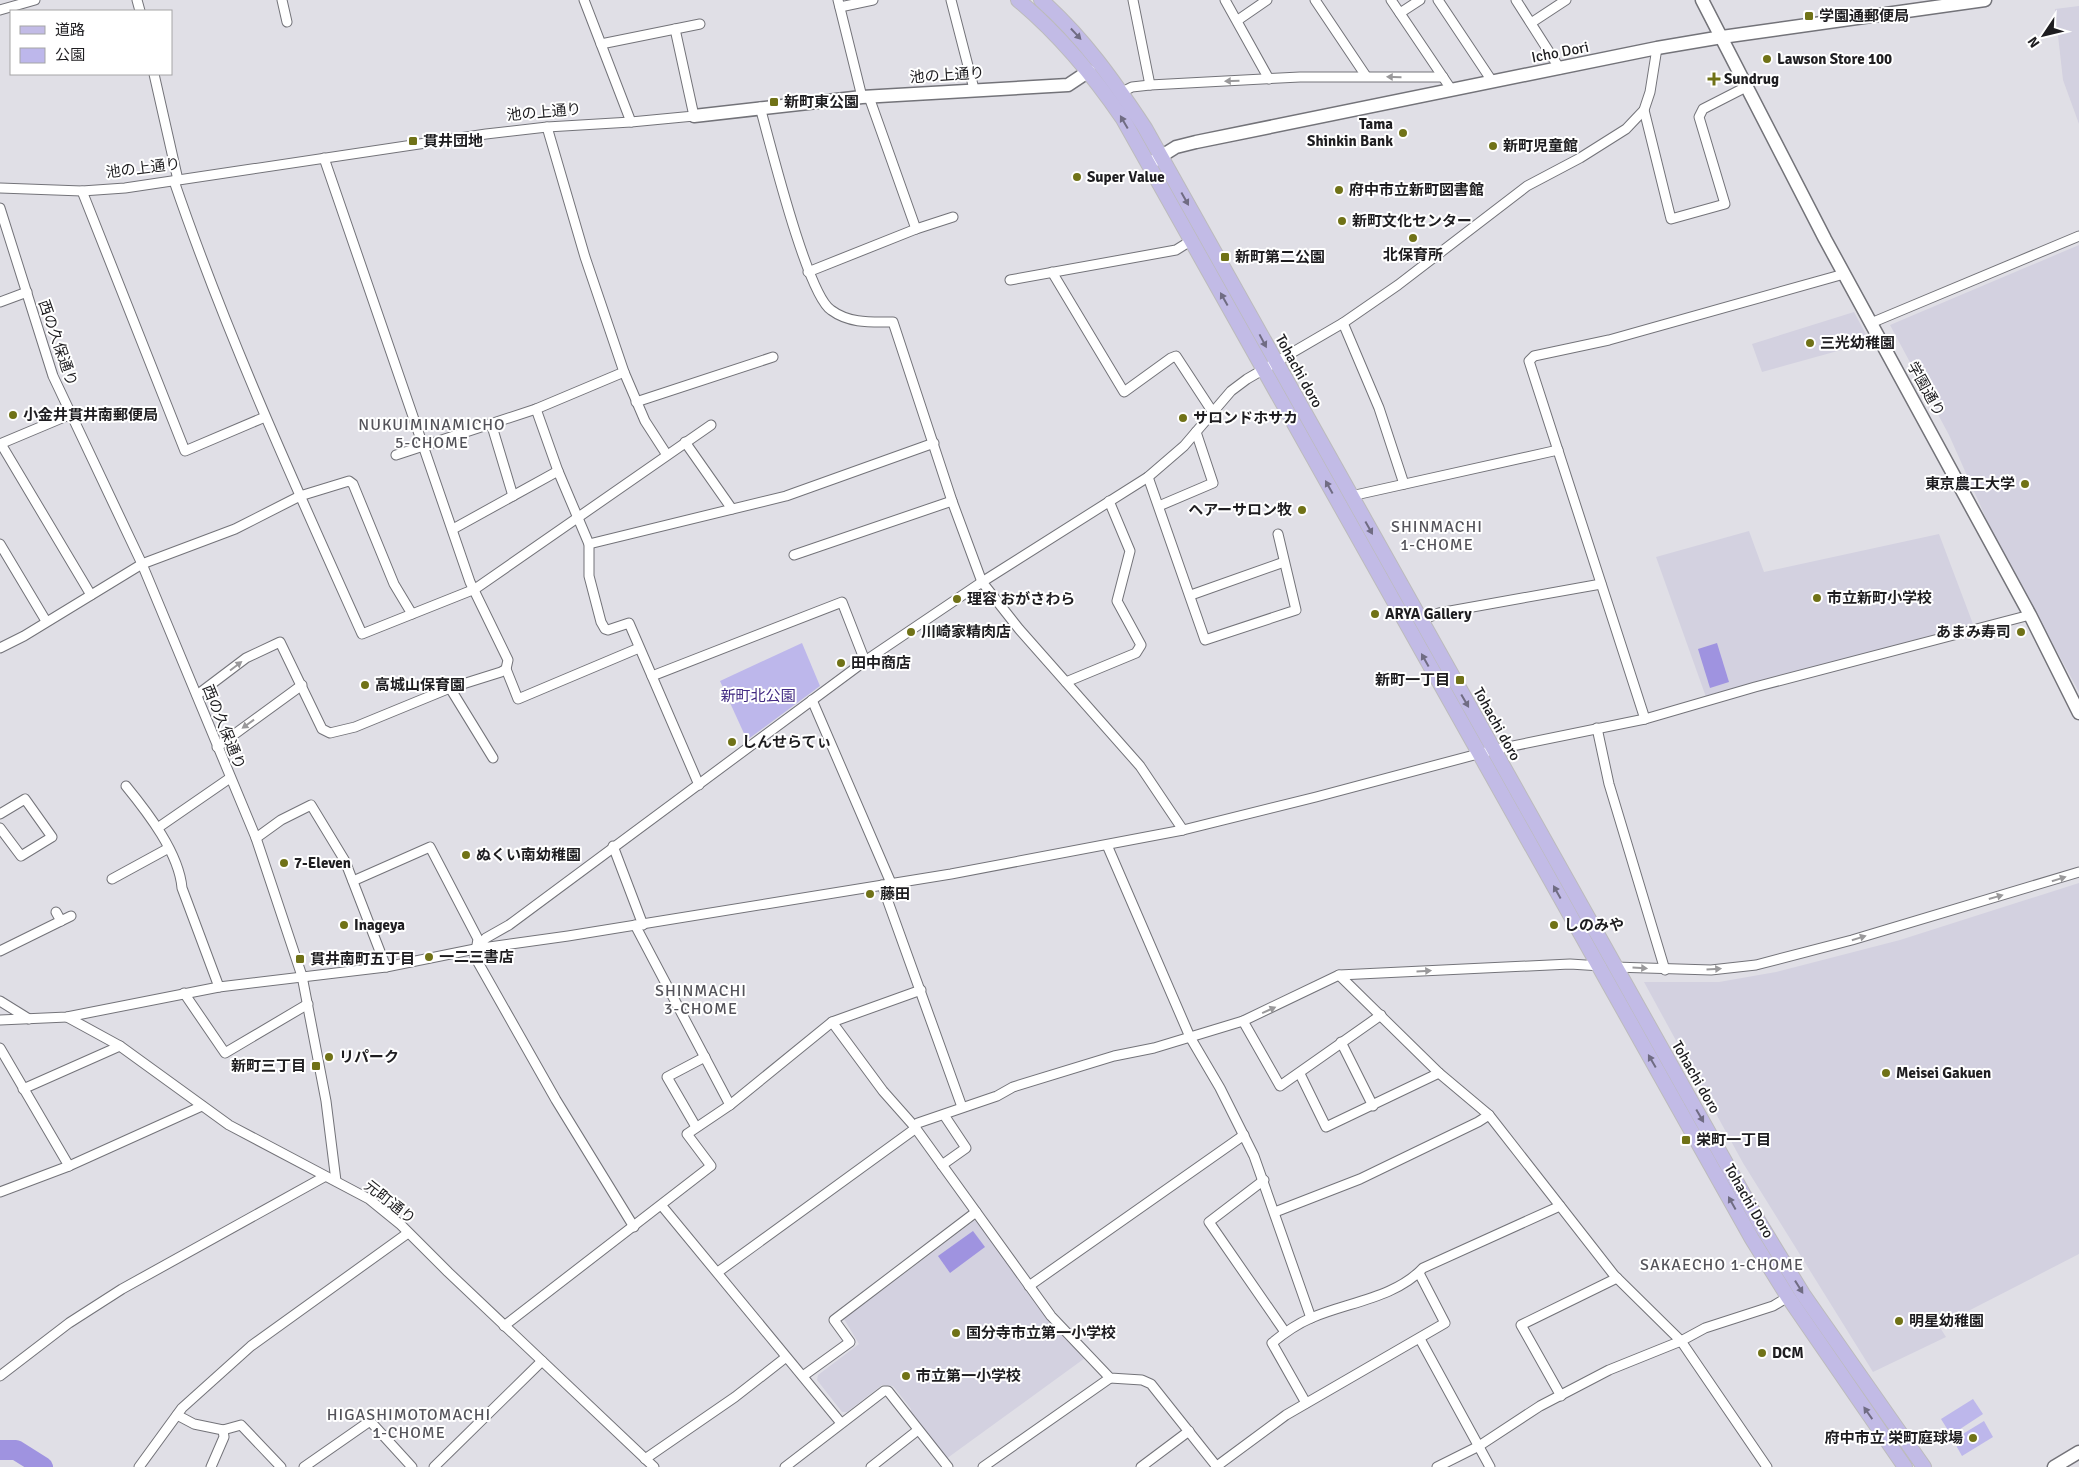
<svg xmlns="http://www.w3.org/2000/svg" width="2079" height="1467" font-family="Signika,'Noto Sans JP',sans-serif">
<rect width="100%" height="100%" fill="#e0dfe6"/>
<!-- built -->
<g fill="#d3d1e0">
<path d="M2079,6V124L2063,80L2055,9Z"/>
<path d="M2079,245V692L1993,534L1949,435L1890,325Z"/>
<path d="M1854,312L1870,342L1762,372L1752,344Z"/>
<path d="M1749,531L1764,572L1939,534L1973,624L1706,697L1656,557Z"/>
<path d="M2079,883V1254L1939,1326L1946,1337L1873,1372L1743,1163L1644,982H1719L1776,972L1900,940Z"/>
<path d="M979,1220L1047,1318L1085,1358L946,1459L910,1413L911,1409L893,1386L882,1385L847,1412H842L817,1380L818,1375L859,1344L844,1319L974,1221Z"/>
</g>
<!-- green -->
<g fill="#bdb7eb">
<path d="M802,643L820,686L747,740L720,681Z"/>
<path d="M1973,1399L1983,1414L1951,1435L1941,1419Z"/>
<path d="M1984,1421L1993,1437L1962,1456L1953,1440Z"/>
</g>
<!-- water -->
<g fill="#9f93e0">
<path d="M1717,643L1729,682L1710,688L1698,649Z"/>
<path d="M973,1231L985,1247L950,1273L938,1256Z"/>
</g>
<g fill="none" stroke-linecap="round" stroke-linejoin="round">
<!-- river -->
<path stroke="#9f93e0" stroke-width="20" d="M0,1450H16L43,1467"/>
<defs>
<g id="street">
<path d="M137,0L140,11"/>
<path d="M282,0L287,22"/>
<path d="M584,0L631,122"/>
<path d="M838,0L862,97"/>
<path d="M951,0L974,89"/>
<path d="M1133,0L1150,85"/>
<path d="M1225,0L1269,79"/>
<path d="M1315,0L1366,76"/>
<path d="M1391,0L1451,89"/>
<path d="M1438,0L1492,81"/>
<path d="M1516,0L1560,69"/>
<path d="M840,7L873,0"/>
<path d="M0,10L35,0"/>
<path d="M1400,13L1420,0"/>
<path d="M1238,20L1267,0"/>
<path d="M1531,23L1566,0"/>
<path d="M601,44L700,24"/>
<path d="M154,74L178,180"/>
<path d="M1122,92L1132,87L1150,85L1300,77H1443"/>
<path d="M869,97L916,229"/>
<path d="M760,107C770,143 807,294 831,310C850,324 872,322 893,322L952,501L982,582L1019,629L1140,766L1183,830"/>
<path d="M1644,110L1671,219L1725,204L1699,117L1703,109L1748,86"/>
<path d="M174,181C227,336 295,485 362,634L475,589L711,425"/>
<path d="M0,188L82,191L125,188L486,134L547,127L631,122L694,116L675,29"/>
<path d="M82,191L185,451L265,417"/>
<path d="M0,208L53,376L142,564L256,838L302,976L326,1101L336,1181"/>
<path d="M808,272L916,229L953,217"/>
<path d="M1052,272L1124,392L1171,358L1176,356L1212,411"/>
<path d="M1010,280L1176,250L1192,240"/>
<path d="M0,302L27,292"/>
<path d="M1343,323L1379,408L1404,484"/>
<path d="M1871,323L2079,236"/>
<path d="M624,372L645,421L667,455"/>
<path d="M636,402L773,357"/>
<path d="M536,409L558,471L589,544V576L601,622L605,629L608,630L629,623L699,785"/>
<path d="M491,423L513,496"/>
<path d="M685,442L732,509"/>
<path d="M0,444L69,415"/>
<path d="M1,444L91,595"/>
<path d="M396,455L536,409L624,372L585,257L547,127"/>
<path d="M1148,477L1205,640L1296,610L1278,534"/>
<path d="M1351,496L1558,450"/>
<path d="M1159,506L1213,483L1196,432"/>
<path d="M453,529L558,471"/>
<path d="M0,544L46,621"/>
<path d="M589,544L786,496L934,443"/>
<path d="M794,555L952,501"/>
<path d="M1191,595L1284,562"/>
<path d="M1420,621L1439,613L1601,584"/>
<path d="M0,648L24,636L142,564L235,529L300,496L349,481L353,484L394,584L412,614"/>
<path d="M506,669L518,699L639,648"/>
<path d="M652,676L842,602L865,661"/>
<path d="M1066,682L1136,653L1141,645L1117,601L1130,551L1109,501"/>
<path d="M450,688L493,758"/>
<path d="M197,695L246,658L280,642L322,729L330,733L355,727L450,688L501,672L506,669L508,660L470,582L324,158"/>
<path d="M812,700L891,883"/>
<path d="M1645,719L1529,361L1534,356L1609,340L1844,274"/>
<path d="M1597,728L1609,784L1665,970"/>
<path d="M217,747L302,685"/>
<path d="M126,786C148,813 179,853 182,888L219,987"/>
<path d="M0,814L25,799L52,837L21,856L0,828"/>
<path d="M159,827L230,778"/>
<path d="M256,838L281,820L311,805L345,861L386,967"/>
<path d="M1107,845L1190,1037L1220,1088L1254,1156L1311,1318"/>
<path d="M613,846L643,925"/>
<path d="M112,879L167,849"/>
<path d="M353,881L430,847L478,939L475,957L556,1100L634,1227"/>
<path d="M882,885L962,1107"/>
<path d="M56,912L61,921"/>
<path d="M635,925L730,1105"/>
<path d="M475,949L486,938L509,925L865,661L982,582L1148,477L1184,446L1231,391L1247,379L1343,323L1398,285L1527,186L1580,158L1626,129L1644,110L1650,92L1657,48"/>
<path d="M0,951L71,916"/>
<path d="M1614,967L1711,970L1756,965L1852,940L2079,872"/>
<path d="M1339,975L1439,1073L1489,1115L1614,1275L1681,1341L1767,1467"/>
<path d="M184,993L225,1053L308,1004"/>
<path d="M0,1001L29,1019"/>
<path d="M67,1017L120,1046L229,1125L369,1199L401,1225L448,1272L654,1467"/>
<path d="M0,1020L67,1017L219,987L386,967L475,949L568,936L951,874L1183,830L1316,797L1493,750L1645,719L1755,687L2030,615"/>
<path d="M1243,1021L1280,1086L1381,1015"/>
<path d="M832,1022L883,1091L914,1126L1051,1316L1110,1378L1142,1380L1151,1384L1217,1467"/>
<path d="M1341,1042L1373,1106"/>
<path d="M0,1048L69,1166"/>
<path d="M1300,1074L1326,1127L1439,1073"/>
<path d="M23,1089L120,1046"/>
<path d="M696,1127L667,1077L705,1057"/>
<path d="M942,1165L966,1148L944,1115"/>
<path d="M1264,1180L1209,1222L1285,1332"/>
<path d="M0,1192L69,1166L202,1106"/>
<path d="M662,1206L841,1423"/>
<path d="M1275,1212L1360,1179L1478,1122L1489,1115"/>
<path d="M718,1272L912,1131L918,1123L997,1096L1013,1087L1114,1056L1154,1048L1243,1021L1339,975L1570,964L1601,966"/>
<path d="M1029,1286L1244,1135"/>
<path d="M504,1326L711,1166L687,1134L730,1105L832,1022L921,990"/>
<path d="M1420,1339L1490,1467"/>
<path d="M0,1376L69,1323L122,1289L324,1177"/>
<path d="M803,1376L850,1342L834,1320L976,1212"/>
<path d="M1561,1396L1521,1325L1617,1278"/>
<path d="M1306,1403L1272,1343C1284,1333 1297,1324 1311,1318C1348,1302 1395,1298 1423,1268L1560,1206"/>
<path d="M177,1415L194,1424L223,1430L241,1425L281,1467"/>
<path d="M645,1459L735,1397L785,1358"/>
<path d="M1217,1466L1286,1415L1445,1323L1419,1273"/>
<path d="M139,1467L182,1408L251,1346L408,1233"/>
<path d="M211,1467L224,1437L223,1430"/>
<path d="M304,1467L370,1421L412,1467"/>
<path d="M434,1467L542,1361"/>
<path d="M785,1467L884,1391H888L948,1467"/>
<path d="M871,1467L918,1430"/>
<path d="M983,1467L1110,1378"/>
<path d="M1141,1467L1189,1431"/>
<path d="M1437,1467L1479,1446L1540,1406L1609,1370L1681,1341L1705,1328L1773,1306L1788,1297"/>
</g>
<g id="secondary">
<path d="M1702,0L1825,239L2030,615L2079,713"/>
<path d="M694,116L862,97L1068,85L1089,71"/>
<path d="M1152,162L1176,147L1196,142L1657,48L1722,37L1985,0"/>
<path d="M2054,1467L2079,1452"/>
</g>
<g id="primary">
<path d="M1018,0C1060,35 1093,75 1123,119L1752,1239L1788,1297L1905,1467"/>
<path d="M1041,0C1083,37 1114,81 1145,128L1759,1222L1803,1294L1924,1467"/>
</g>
</defs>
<!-- street casing -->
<use href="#street" stroke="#737379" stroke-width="11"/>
<!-- secondary casing -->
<use href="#secondary" stroke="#737379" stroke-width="15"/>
<!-- primary casing -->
<use href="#primary" stroke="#bcbbbc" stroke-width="16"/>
<!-- street -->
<use href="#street" stroke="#fff" stroke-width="9"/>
<!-- secondary -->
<use href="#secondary" stroke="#fff" stroke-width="12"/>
<!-- primary -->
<use href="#primary" stroke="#c2bbe6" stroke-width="14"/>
</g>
<!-- one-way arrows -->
<defs><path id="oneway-solid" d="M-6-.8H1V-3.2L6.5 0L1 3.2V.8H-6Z" transform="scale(1.25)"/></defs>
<g fill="#706c83">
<use href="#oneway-solid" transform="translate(1076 34) rotate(47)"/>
<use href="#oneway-solid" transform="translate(1124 122) rotate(-120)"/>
<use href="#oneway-solid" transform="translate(1185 199) rotate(61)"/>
<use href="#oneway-solid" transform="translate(1224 299) rotate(-119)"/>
<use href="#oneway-solid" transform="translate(1263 341) rotate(62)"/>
<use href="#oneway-solid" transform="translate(1329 487) rotate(-119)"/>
<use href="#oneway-solid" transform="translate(1369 528) rotate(61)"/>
<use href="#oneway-solid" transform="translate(1425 660) rotate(-119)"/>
<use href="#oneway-solid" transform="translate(1465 701) rotate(60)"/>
<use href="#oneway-solid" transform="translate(1557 892) rotate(-119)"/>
<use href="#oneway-solid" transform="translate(1652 1061) rotate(-120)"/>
<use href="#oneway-solid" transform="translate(1700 1116) rotate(60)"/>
<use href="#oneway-solid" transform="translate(1732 1203) rotate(-119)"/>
<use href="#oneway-solid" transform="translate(1799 1287) rotate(58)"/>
<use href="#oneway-solid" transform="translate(1868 1413) rotate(-125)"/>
</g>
<g fill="#9a999b">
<use href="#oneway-solid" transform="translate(1394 77) rotate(-179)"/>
<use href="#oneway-solid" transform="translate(1232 81) rotate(178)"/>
<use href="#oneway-solid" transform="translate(236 666) rotate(-37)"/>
<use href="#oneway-solid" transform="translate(248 724) rotate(144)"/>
<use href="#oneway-solid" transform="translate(2059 879) rotate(-17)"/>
<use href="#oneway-solid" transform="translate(1996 897) rotate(-16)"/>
<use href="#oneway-solid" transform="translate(1859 938) rotate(-17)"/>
<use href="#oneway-solid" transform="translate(1640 968) rotate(3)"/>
<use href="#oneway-solid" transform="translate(1714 969) rotate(-4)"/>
<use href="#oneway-solid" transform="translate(1424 971) rotate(-3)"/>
<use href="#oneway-solid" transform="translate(1269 1010) rotate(-24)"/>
</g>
<!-- markers -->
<g fill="#707217" stroke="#fff" stroke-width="2">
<rect x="1804" y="11" width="10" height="10" rx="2.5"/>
<circle cx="1767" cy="59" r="5"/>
<path d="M1711.5 71.5h5v5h5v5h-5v5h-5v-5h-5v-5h5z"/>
<rect x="769" y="97" width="10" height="10" rx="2.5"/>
<circle cx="1403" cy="133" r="5"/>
<rect x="408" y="136" width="10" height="10" rx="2.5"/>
<circle cx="1493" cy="146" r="5"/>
<circle cx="1077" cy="177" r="5"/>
<circle cx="1339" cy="190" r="5"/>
<circle cx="1342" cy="221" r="5"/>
<circle cx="1413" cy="238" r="5"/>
<rect x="1220" y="252" width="10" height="10" rx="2.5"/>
<circle cx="1810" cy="343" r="5"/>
<circle cx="13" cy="415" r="5"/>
<circle cx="1183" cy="418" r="5"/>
<circle cx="2025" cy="484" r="5"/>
<circle cx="1302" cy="510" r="5"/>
<circle cx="1817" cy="598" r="5"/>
<circle cx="957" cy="599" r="5"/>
<circle cx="1375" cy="614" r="5"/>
<circle cx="911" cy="632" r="5"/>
<circle cx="2021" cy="632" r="5"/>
<circle cx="841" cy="663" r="5"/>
<rect x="1455" y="675" width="10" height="10" rx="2.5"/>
<circle cx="365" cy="685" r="5"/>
<circle cx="732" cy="742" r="5"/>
<circle cx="466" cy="855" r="5"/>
<circle cx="284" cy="863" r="5"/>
<circle cx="870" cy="894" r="5"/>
<circle cx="344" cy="925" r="5"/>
<circle cx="1554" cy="925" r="5"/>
<circle cx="429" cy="957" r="5"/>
<rect x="295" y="954" width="10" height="10" rx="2.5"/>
<circle cx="329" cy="1057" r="5"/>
<rect x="311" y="1061" width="10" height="10" rx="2.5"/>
<circle cx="1886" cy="1073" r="5"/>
<rect x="1681" y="1135" width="10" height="10" rx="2.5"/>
<circle cx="1899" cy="1321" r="5"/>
<circle cx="956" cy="1333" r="5"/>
<circle cx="1762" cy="1353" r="5"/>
<circle cx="906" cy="1376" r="5"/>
<circle cx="1973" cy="1438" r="5"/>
</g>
<g text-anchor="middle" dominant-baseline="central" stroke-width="4" stroke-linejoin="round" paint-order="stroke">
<!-- poi labels -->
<g font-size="15" font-weight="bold" fill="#1e1d20" stroke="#fff" text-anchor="start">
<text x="1819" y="16">学園通郵便局</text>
<text x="1777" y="59">Lawson Store 100</text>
<text x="1724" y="79">Sundrug</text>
<text x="784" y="102">新町東公園</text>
<text x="1393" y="124" text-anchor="end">Tama<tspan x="1393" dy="17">Shinkin Bank</tspan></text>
<text x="423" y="141">貫井団地</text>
<text x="1503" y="146">新町児童館</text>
<text x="1087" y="177">Super Value</text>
<text x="1349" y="190">府中市立新町図書館</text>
<text x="1352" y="221">新町文化センター</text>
<text x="1413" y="255" text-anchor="middle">北保育所</text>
<text x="1235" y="257">新町第二公園</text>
<text x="1820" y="343">三光幼稚園</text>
<text x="23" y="415">小金井貫井南郵便局</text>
<text x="1193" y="418">サロンドホサカ</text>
<text x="2015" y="484" text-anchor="end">東京農工大学</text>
<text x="1292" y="510" text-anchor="end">ヘアーサロン牧</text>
<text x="1827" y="598">市立新町小学校</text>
<text x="967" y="599">理容 おがさわら</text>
<text x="1385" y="614">ARYA Gallery</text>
<text x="921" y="632">川崎家精肉店</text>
<text x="2011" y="632" text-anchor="end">あまみ寿司</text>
<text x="851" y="663">田中商店</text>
<text x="1450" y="680" text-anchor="end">新町一丁目</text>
<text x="375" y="685">高城山保育園</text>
<text x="742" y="742">しんせらてぃ</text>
<text x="476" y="855">ぬくい南幼稚園</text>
<text x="294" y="863">7-Eleven</text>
<text x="880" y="894">藤田</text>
<text x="354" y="925">Inageya</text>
<text x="1564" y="925">しのみや</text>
<text x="439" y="957">一二三書店</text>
<text x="310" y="959">貫井南町五丁目</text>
<text x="339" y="1057">リパーク</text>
<text x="306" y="1066" text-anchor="end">新町三丁目</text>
<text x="1896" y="1073">Meisei Gakuen</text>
<text x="1696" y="1140">栄町一丁目</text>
<text x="1909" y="1321">明星幼稚園</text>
<text x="966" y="1333">国分寺市立第一小学校</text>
<text x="1772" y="1353">DCM</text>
<text x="916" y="1376">市立第一小学校</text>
<text x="1963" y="1438" text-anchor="end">府中市立 栄町庭球場</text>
</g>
<!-- street labels -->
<g font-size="15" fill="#1e1d20" stroke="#fff">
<text transform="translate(1560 52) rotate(-11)">Icho Dori</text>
<text transform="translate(947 75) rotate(-4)">池の上通り</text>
<text transform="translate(544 112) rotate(-5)">池の上通り</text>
<text transform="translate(143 168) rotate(-7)">池の上通り</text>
<text transform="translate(58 343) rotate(71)">西の久保通り</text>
<text transform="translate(1299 371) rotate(61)">Tohachi doro</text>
<text transform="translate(1926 389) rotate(61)">学園通り</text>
<text transform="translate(1497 724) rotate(61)">Tohachi doro</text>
<text transform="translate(224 727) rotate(68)">西の久保通り</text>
<text transform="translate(1696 1077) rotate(60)">Tohachi doro</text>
<text transform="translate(1749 1201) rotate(60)">Tohachi Doro</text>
<text transform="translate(390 1202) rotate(38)">元町通り</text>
</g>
<!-- park labels -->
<g font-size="15" fill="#422a82" stroke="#fff">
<text x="758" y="696">新町北公園</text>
</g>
<!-- neighbourhood labels -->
<g font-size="16" letter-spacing="1" fill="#535259" stroke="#fff">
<text x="432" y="425">NUKUIMINAMICHO<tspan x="432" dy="18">5-CHOME</tspan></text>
<text x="1437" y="527">SHINMACHI<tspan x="1437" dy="18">1-CHOME</tspan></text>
<text x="701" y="991">SHINMACHI<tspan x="701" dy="18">3-CHOME</tspan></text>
<text x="1722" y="1265">SAKAECHO 1-CHOME</text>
<text x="409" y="1415">HIGASHIMOTOMACHI<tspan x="409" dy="18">1-CHOME</tspan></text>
</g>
</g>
<!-- legend -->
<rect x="10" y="10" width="162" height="65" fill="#ffffff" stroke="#a5a5a6"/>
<rect x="20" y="26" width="25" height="8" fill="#c2bbe6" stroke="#a5a5a6"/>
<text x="55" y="35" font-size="15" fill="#1e1d20">道路</text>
<rect x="20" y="48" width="25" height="15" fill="#bdb7eb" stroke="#a5a5a6"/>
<text x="55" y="60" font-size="15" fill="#1e1d20">公園</text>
<!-- north arrow -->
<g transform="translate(2044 35) rotate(235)" stroke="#ffffff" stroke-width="4" paint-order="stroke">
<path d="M0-4L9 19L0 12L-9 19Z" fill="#1e1d20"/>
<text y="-8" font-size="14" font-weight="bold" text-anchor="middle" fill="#1e1d20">N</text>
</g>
</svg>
